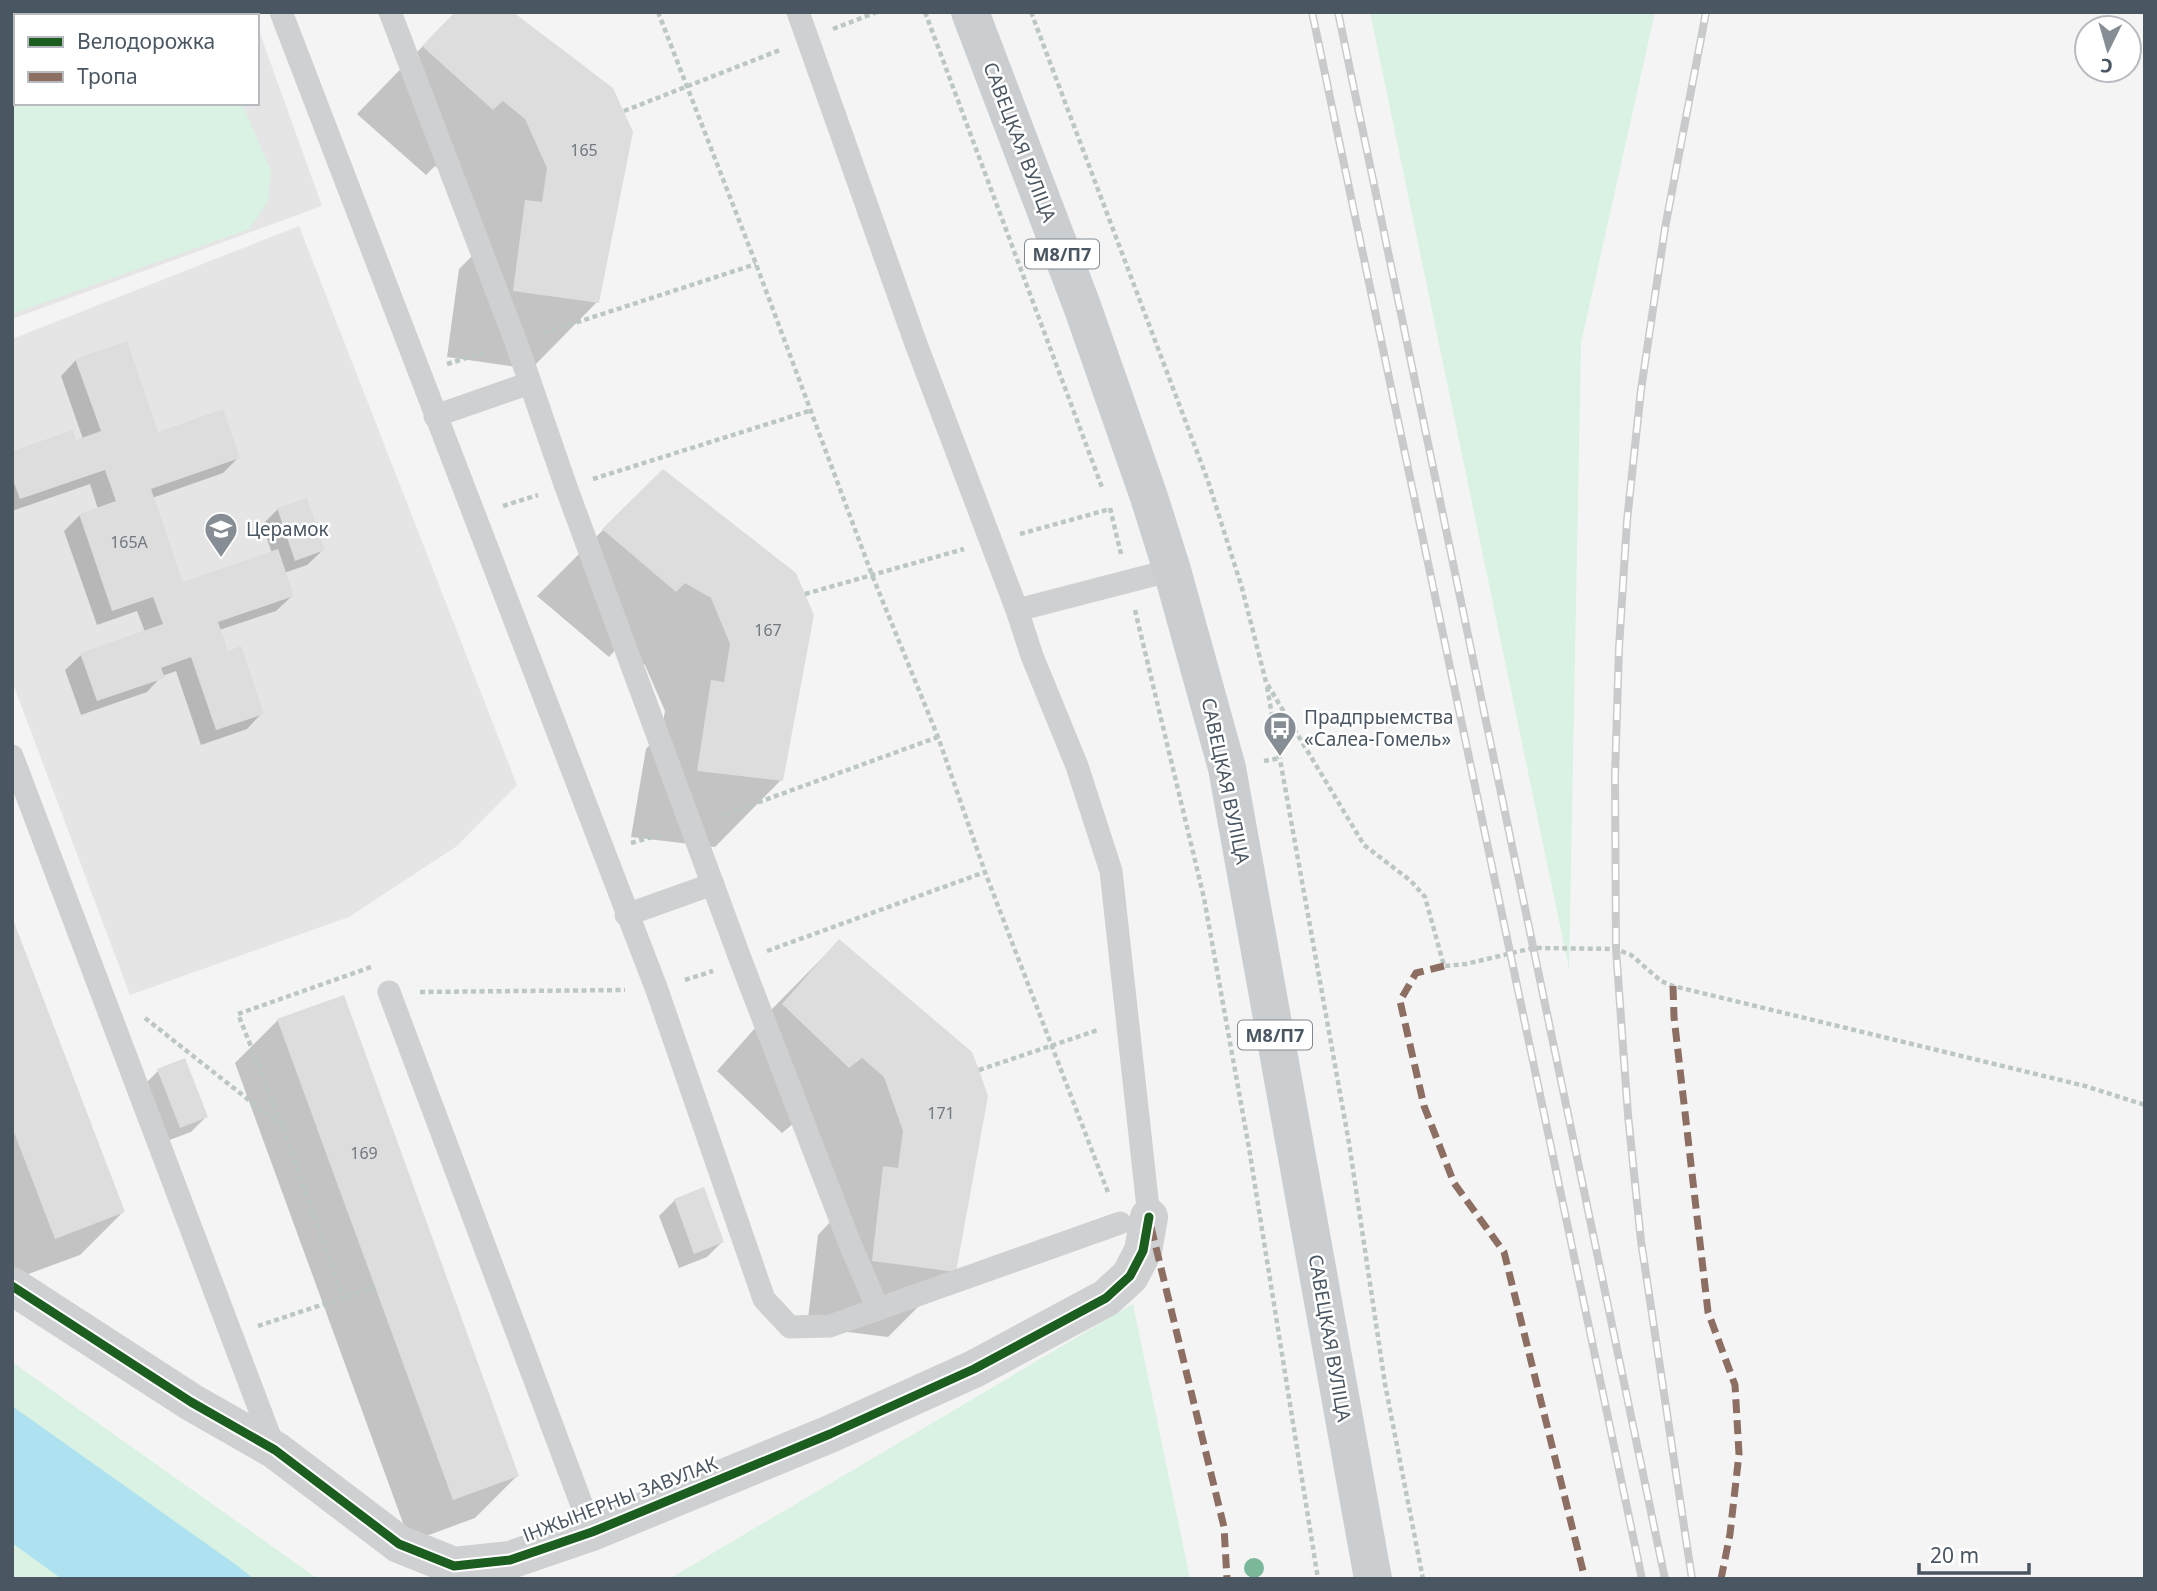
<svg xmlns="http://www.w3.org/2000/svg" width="2157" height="1591" font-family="'Noto Sans',sans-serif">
<rect width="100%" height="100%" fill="#f4f4f4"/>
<!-- education -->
<g fill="#e6e5e6">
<path d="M12,12H253L254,16H16V103H257V25L322,206L12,319Z"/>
<path d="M299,226L517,785L457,846L349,917L130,995L12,681V339Z"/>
</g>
<!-- green -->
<g fill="#d9f2e3">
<path d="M1370,12H1655L1581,343L1569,969Z"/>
<path d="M16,52V103H242L271,171L268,202L249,229L12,314V53Z"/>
<path d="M1133,1304L1190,1579H669Z"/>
<path d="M12,1362L318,1579H12Z"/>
</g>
<!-- water -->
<path fill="#aee2f0" d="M12,1406L235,1564L254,1579H62L12,1543Z"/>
<!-- shadow -->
<g fill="#0003">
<path d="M456,12H510L597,302L531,369L447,357L459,269L479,249L459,185L435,166L426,175L357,114Z"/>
<path d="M76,360L157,434L238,458L223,473L152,498L182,584L272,553L262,525L278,509L323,550L307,565L284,573L292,596L276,611L219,630L227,653L262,713L247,729L201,745L176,671L162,676L147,692L81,715L65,670L81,655L145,632L137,611L97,625L64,531L80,515L98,509L90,484L12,511V453L83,439L61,376Z"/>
<path d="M603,530L795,575L781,780L715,847L631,837L646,749L661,733L665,711L645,665L617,648L609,657L537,596Z"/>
<path d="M12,921L123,1212L80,1255L12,1280Z"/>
<path d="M839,941L954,1271L888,1337L807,1327L818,1235L834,1218L794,1123L782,1133L717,1071L773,1008Z"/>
<path d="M278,1020L517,1476L475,1518L410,1542L235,1063Z"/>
<path d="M158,1071L206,1117L191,1132L164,1142L143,1086Z"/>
<path d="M675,1200L722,1242L707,1257L679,1268L659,1216Z"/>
</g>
<!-- building -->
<g fill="#ddddde">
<path d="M455,12H513L613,88L633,132L599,303L513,291L525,200L542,202L547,168L525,119L503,101L493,110L422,46Z"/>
<path d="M127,341L158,432L223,409L240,458L151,489L183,582L278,549L294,596L218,622L228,651L241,646L264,714L216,730L191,657L161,668L165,678L97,701L80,653L163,624L153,597L112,611L79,514L116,501L105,470L20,499L12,477V451L73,430L76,440L101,431L75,359Z"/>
<path d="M663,469L796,573L814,615L783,781L697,771L711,680L724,682L730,644L711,598L685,583L676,592L602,529Z"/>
<path d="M307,498L325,550L295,561L277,508Z"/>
<path d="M12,917L125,1212L55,1239L12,1127Z"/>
<path d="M839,939L972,1052L979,1070L988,1096L956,1272L872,1261L883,1166L898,1168L903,1131L884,1077L862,1058L849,1068L782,1004Z"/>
<path d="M344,995L519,1476L453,1500L277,1019Z"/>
<path d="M185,1058L208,1117L180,1128L157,1069Z"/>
<path d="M704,1187L724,1242L694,1254L674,1199Z"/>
</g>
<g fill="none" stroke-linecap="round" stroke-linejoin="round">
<!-- path -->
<g stroke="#bcc7c4" stroke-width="4.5" stroke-dasharray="5 3.5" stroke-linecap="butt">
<path d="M658,12L756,264L872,575L938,737L985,872L1109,1195"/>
<path d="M925,12L1103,490"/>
<path d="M1031,12L1208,481L1242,588L1266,682L1364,845L1411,881L1425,897L1444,966L1466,964L1533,948L1616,949L1631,955L1661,981L1673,986L2085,1086L2145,1105"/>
<path d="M833,29L877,12"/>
<path d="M624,111L780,50"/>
<path d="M544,333L756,264"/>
<path d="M447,364L489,351"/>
<path d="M593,479L809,411"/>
<path d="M503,506L538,495"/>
<path d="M1110,508L1121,554"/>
<path d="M1020,534L1110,509"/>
<path d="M805,594L964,549"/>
<path d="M1135,610L1204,898L1249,1148L1318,1579"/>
<path d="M1267,687L1349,1143L1385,1384L1423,1579"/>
<path d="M1264,761L1280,758"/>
<path d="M718,817L938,737"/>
<path d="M631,843L663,834"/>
<path d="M767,951L985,872"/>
<path d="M685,980L713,971"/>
<path d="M420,992L625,990"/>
<path d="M145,1018L283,1127L238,1014L371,967"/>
<path d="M979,1070L1098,1030"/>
<path d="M283,1127L343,1298"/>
<path d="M258,1326L375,1287"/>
</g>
<!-- service -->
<g stroke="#ced0d2" stroke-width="23">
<path d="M281,12L657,990L764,1299L790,1327L830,1326L878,1309"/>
<path d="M390,12L516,342L566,487L741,961L850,1244L878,1309L1120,1223"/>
<path d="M798,12L916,344L1017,610"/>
<path d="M435,416L530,383"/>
<path d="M12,756L275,1450"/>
<path d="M626,915L713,884"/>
<path d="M389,992L592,1532"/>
<path d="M1149,1217L1111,871L1077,766L1032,656L1017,610L1172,570"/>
</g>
<!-- minor -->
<path stroke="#ced0d2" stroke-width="38" d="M12,1286L191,1402L275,1450L399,1544L454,1566L510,1560L592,1532L830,1434L974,1369L1106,1298L1130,1276L1143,1251L1149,1217"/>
<!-- primary -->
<path stroke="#caced1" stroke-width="38" d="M970,12L1082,306L1149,497L1172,570L1227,768L1373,1579"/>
<defs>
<g id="rail">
<path d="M1312,12L1642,1579"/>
<path d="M1338,12L1665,1579"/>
<path d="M1692,1579L1641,1241L1628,1115L1616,949L1615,776L1619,648L1627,521L1641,390L1665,228L1706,12"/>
</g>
</defs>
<!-- rail casing -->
<use href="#rail" stroke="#c9cacc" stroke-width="8"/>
<!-- rail -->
<use href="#rail" stroke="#fff" stroke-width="5" stroke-dasharray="16" stroke-linecap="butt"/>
<!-- quiet -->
<g stroke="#8d6e63" stroke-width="7" stroke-dasharray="14 7" stroke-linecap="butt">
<path d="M1444,966L1416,973L1400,1001L1424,1106L1454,1183L1504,1252L1585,1579"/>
<path d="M1673,986L1674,1017L1708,1312L1735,1385L1739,1454L1730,1534L1721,1579"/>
<path d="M1151,1227L1224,1527L1227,1579"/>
</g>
<defs>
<path id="cycleway" d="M12,1286L191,1402L275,1450L399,1544L454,1566L510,1560L592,1532L830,1434L974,1369L1106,1298L1130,1276L1143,1251L1149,1217"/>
</defs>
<!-- cycleway casing -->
<use href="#cycleway" stroke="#fff" stroke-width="13"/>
<!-- cycleway -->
<use href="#cycleway" stroke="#1b5e20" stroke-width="9"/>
</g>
<!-- trees -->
<circle fill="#7ab899" cx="1254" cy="1568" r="10"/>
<!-- icons -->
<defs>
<symbol id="school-pin" viewBox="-11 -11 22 30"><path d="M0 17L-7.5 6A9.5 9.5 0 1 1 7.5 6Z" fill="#868d94" stroke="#fff"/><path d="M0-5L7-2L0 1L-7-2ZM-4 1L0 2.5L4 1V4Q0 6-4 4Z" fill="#fff"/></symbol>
<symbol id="bus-pin" viewBox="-11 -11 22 30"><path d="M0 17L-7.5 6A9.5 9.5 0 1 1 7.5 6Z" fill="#868d94" stroke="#fff"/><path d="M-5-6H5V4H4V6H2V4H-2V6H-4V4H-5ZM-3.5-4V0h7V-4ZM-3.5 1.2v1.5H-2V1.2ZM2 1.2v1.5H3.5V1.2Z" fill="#fff"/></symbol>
</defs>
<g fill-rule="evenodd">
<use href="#school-pin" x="202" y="510" width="38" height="52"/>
<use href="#bus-pin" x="1261" y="709" width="38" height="52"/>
</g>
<g text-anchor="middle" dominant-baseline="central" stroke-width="5" stroke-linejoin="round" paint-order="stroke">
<!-- number labels -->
<g font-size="16" fill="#707881">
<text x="584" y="150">165</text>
<text x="129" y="542">165А</text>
<text x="768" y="630">167</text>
<text x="941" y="1113">171</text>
<text x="364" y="1153">169</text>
</g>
<!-- shield labels -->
<g fill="#fff" stroke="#808990" stroke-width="2">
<rect x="1025" y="239.5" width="74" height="29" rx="5"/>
<rect x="1238" y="1020.5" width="74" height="29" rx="5"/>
</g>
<g font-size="18" font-weight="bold" fill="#4a5661">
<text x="1062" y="254">М8/П7</text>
<text x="1275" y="1035">М8/П7</text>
</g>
<!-- street labels -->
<g font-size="19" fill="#4a5661" stroke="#fff">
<text transform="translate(1020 142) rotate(69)">САВЕЦКАЯ ВУЛІЦА</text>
<text transform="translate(1226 781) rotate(78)">САВЕЦКАЯ ВУЛІЦА</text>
<text transform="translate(1330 1338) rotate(80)">САВЕЦКАЯ ВУЛІЦА</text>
<text transform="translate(620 1499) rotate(-21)">ІНЖЫНЕРНЫ ЗАВУЛАК</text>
</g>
<!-- poi labels -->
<g font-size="19" fill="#4a5661" stroke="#fff" text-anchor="start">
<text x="246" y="529">Церамок</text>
<text x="1304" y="717">Прадпрыемства<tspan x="1304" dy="22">«Салеа-Гомель»</tspan></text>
</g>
</g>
<!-- border -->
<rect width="2157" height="1591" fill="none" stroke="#4a5661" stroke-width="28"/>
<!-- legend -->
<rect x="14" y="14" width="245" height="91" fill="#ffffff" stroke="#b7bbc0" stroke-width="2"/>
<rect x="28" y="37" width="35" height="10" fill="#1b5e20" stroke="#b7bbc0" stroke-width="2"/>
<text x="77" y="49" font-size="21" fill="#4a5661">Велодорожка</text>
<rect x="28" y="72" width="35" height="10" fill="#8d6e63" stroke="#b7bbc0" stroke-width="2"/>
<text x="77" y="84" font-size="21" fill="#4a5661">Тропа</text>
<!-- north arrow -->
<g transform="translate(2108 49) rotate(185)"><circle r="33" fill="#ffffff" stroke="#b7bbc0" stroke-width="2"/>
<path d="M0-5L12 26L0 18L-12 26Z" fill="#868d94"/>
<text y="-10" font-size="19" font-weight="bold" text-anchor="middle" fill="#4a5661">С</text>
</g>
<!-- scale -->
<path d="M1919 1563v10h110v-10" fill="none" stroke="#4a5661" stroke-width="3.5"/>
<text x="1930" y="1563" font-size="21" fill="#4a5661" stroke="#ffffff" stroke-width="5" paint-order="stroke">20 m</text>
</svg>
